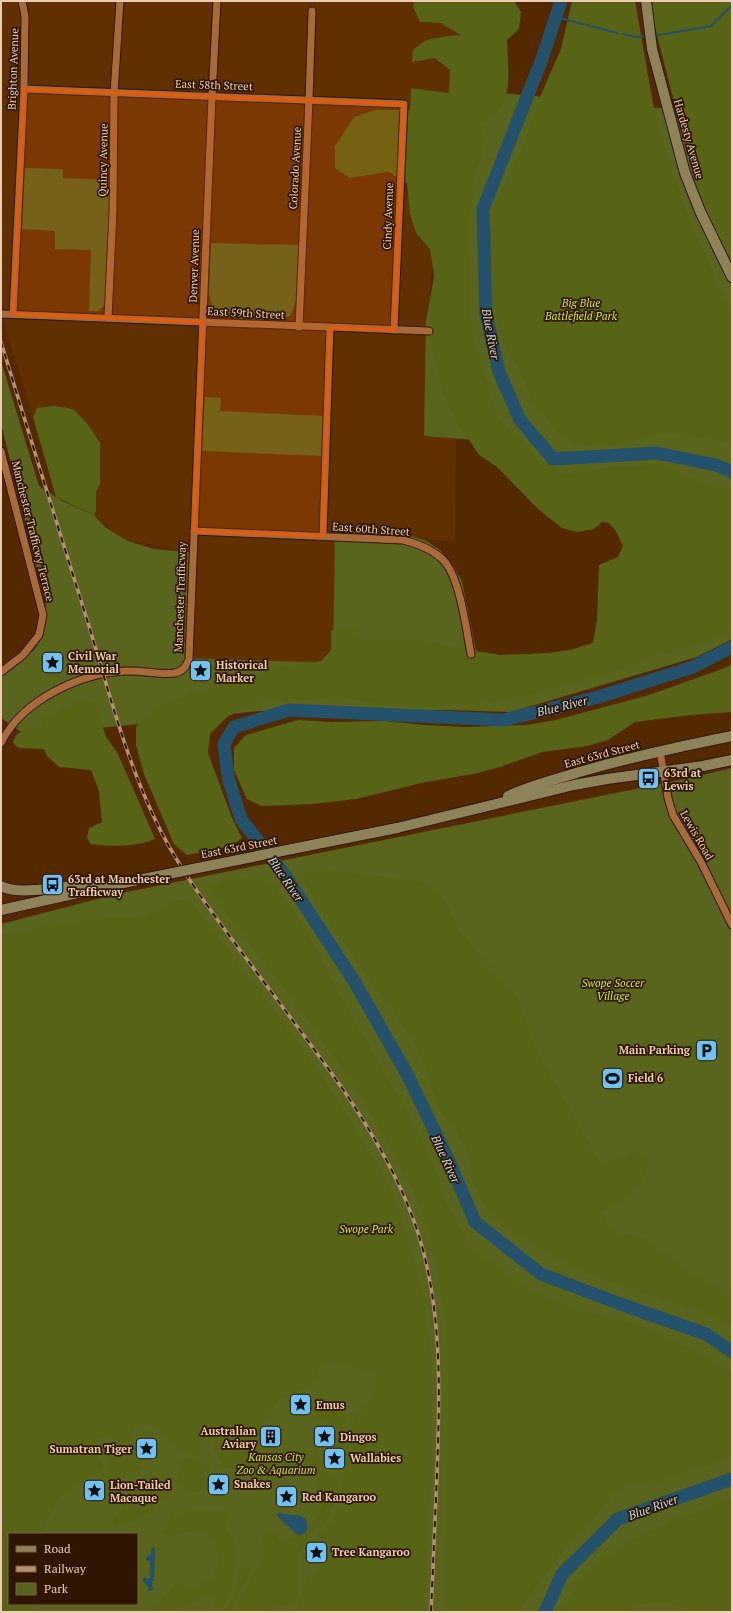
<svg xmlns="http://www.w3.org/2000/svg" width="733" height="1613" font-family="'PT Serif',serif">
<rect width="100%" height="100%" fill="#542900"/>
<!-- built -->
<path fill="#613000" d="M1,1H414L413,8L420,22L441,23L460,36H448L413,62L436,58L451,70L449,93L411,88L410,110H375L354,117L343,135L337,170L384,172L401,180L434,250L425,336L456,438L455,542L413,537L333,663L189,659V552L124,539L94,515L96,492L100,484L37,408L33,417L1,314Z"/>
<!-- green -->
<g fill="#59641c" fill-rule="evenodd">
<path d="M732,1V639L697,657L511,712L451,710L259,711L27,736L1,718V677C30,655 48,646 46,606L1,423V361L39,486L62,501L94,515L105,527L128,541L154,549L189,552L185,658L333,663L335,531L407,535L425,540L440,550L452,564L462,581L479,665L611,664L638,529L548,510L511,443L424,436L426,320L464,119L471,90L659,108L681,107Z"/>
<path d="M25,168L63,169V178L110,180L106,301L102,308L98,311H89L91,250L55,249V231L22,229Z"/>
<path d="M211,243L299,245C298,268 302,296 290,316C269,323 242,320 220,316L212,305L209,293Z"/>
<path d="M205,397L221,398L220,411L323,416L321,456L202,451Z"/>
<path d="M732,768V1612H1V924L117,894L690,778ZM9,1534H137V1604H9Z"/>
</g>
<!-- forest -->
<g fill="#586415">
<path d="M414,1H514L521,12L519,29L507,40C507,75 518,108 477,124L484,138L481,158L475,172L467,227L470,266V319L480,363L488,385L497,418L541,459L559,473H581L602,468L640,467L661,463L691,478L716,487L732,489V630L701,643L652,657L632,665L538,693L503,701L472,704L404,707L339,697L286,702H263L241,710L227,717L210,734L208,753L232,818L242,838L229,847L187,855L174,844L144,774L136,745V727L150,711L189,694L285,667L321,661L331,650V631L339,625L354,630L362,638L392,641L423,640L449,647L501,655L548,653L570,650L593,643L597,620L599,565L618,557L623,546L616,531L605,519L594,529L577,532L562,528L538,509L497,467L479,455L458,423L444,394L432,347L431,304L434,275L430,249L416,233L410,214L407,183L388,172L350,178L335,168V146L354,117L375,110H410L411,88L449,93L450,70L435,58L412,62L413,50L426,40L448,36L460,35L441,23L420,22L413,7Z"/>
<path d="M572,1H635L653,104L664,147L687,214L718,285L732,309V444L681,433H658L631,442L606,446L578,444L563,438L531,398L520,368L503,343L494,306L491,273L490,245L495,202L525,142L539,99L561,49Z"/>
<path d="M652,1H732V254L706,202L689,161L654,23Z"/>
<path d="M55,406L73,409L87,423L100,443V484L96,492V511L94,515L56,497L33,417L37,408Z"/>
<path d="M732,664V712L690,715L635,722L608,740L587,746L542,752L500,767L473,774L421,783L356,799L312,804L262,806L247,799L234,770V748L246,735L298,720L331,722L385,721L425,725L465,727L527,725L556,720L649,695L725,668Z"/>
<path d="M81,700L92,702L99,713L106,737L117,752L155,839C135,847 111,847 90,844L87,837L89,828L102,822L99,791L91,770L59,767L47,756L44,749L19,748L13,743L16,735L27,728L41,725C53,706 65,713 81,700Z"/>
<path d="M307,870H325L423,882L444,899L459,931L516,996L536,1050L598,1160L605,1163L635,1152L647,1157C647,1162 647,1168 645,1172C638,1190 618,1202 602,1212L609,1227L619,1234L642,1238L695,1275L732,1293V1327L700,1311L593,1276L505,1229L487,1210L474,1182L468,1153L456,1130L437,1105L427,1072L414,1041L309,894L302,877Z"/>
<path d="M260,877L275,887L302,923L340,996L401,1101L426,1149L437,1176L445,1200L466,1238L484,1258L535,1294L574,1308L639,1326L667,1337L732,1373V1455L698,1469L663,1480L626,1486L613,1493L589,1525L564,1548L518,1612H443L449,1381C447,1323 440,1263 421,1208C415,1192 405,1176 397,1160C349,1064 276,981 213,895L212,886L224,881Z"/>
<path d="M179,900L191,901L317,1068L375,1161L392,1192L403,1221L422,1292L429,1340L431,1367V1464L424,1612H294L302,1596L308,1576L319,1574L330,1544L318,1538V1533L331,1524L337,1509L343,1504V1477L348,1455L352,1424L357,1415L369,1403L379,1376L329,1359L328,1363L322,1366L314,1379L307,1386L278,1401L251,1446L258,1452L261,1463C255,1479 232,1467 221,1467L222,1461L214,1451V1439L210,1433L201,1443V1457L185,1452L170,1440L166,1433C164,1433 162,1433 160,1432C156,1431 153,1425 149,1425C138,1422 130,1429 132,1440L131,1442L119,1443C112,1437 105,1434 97,1440C90,1449 97,1456 103,1464V1468L97,1473C87,1471 85,1481 78,1486C73,1490 65,1491 61,1496C53,1505 48,1517 43,1529L41,1530V1534H9V1604H36L32,1612H1V935L106,917H139L160,911Z"/>
<path d="M319,1394L323,1395L322,1398C326,1399 335,1400 338,1403C351,1415 345,1436 344,1452H340L337,1449C344,1442 340,1434 336,1426C331,1424 323,1419 318,1419L314,1412Z"/>
<path d="M313,1450L316,1451L329,1472L338,1481L339,1491L326,1522L311,1533L307,1530V1525L312,1524L319,1515L323,1505L317,1495L316,1470L310,1463L308,1456L310,1452Z"/>
<path d="M124,1454L128,1458L130,1457L142,1469L137,1473L125,1472L108,1489L103,1490L97,1483L95,1482L108,1469V1465L106,1459L110,1456L112,1458L115,1455Z"/>
<path d="M186,1458L206,1465L211,1470L205,1487L202,1486L198,1492H190L178,1479L181,1468L179,1462Z"/>
<path d="M148,1471L151,1474H159L162,1477L166,1473L167,1480L170,1482L169,1494C163,1501 154,1499 153,1511L117,1528L114,1526L112,1520L124,1508L122,1505L116,1502L115,1491L117,1490L132,1503H141L148,1495L143,1478Z"/>
<path d="M732,1498V1612H684L682,1609L670,1603L656,1602L640,1604L628,1612H560C568,1601 574,1589 583,1579C622,1534 679,1520 732,1498Z"/>
<path d="M191,1511L230,1512L225,1529L235,1541L236,1559L231,1593L220,1612H213L214,1599L204,1598L199,1600L183,1607L177,1612H154L153,1609L159,1606L162,1598L177,1583C186,1588 199,1589 207,1582C236,1559 207,1515 174,1537L164,1533L171,1515Z"/>
<path d="M270,1531L276,1534L279,1543L294,1538L296,1534H303L308,1538L298,1558V1593L290,1607L284,1604L260,1612H234L263,1556L264,1549L262,1536Z"/>
<path d="M247,1566L252,1570L231,1612H224L235,1593L240,1567Z"/>
</g>
<!-- water -->
<g fill="#24516c">
<path d="M280,1513C291,1517 313,1510 306,1533L299,1535L296,1534L277,1516V1514Z"/>
<path d="M154,1547C156,1552 154,1572 154,1580L152,1582L153,1590L149,1591L148,1587L143,1581L144,1576L147,1579L150,1578V1562L146,1560V1557L151,1555V1549Z"/>
</g>
<g fill="none" stroke-linecap="round" stroke-linejoin="round">
<!-- stream -->
<g stroke="#24516c" stroke-width="2">
<path d="M556,17L617,33"/>
<path d="M623,34L636,37L646,36"/>
<path d="M653,36L711,26L732,5"/>
</g>
<!-- river -->
<g stroke="#24516c" stroke-width="13">
<path d="M561,1L542,59L483,209L486,315L499,372L520,420L553,459L657,453L716,465L732,472"/>
<path d="M732,647L693,667L595,698L504,720L289,710L234,727L224,744L228,777L241,819L286,877L354,981L407,1074L449,1161L475,1222L541,1274L623,1305L706,1334L732,1352"/>
<path d="M545,1612L562,1574L618,1519L732,1479"/>
</g>
<defs>
<g id="minor">
<path d="M24,89L404,104L394,330"/>
<path d="M1,314L429,331"/>
<path d="M13,314L24,89L25,16L22,1"/>
<path d="M108,318L113,211L114,93L120,1"/>
<path d="M299,327L309,100L312,11"/>
<path d="M1,451L43,615L39,635L23,655L1,672"/>
<path d="M194,531L403,540C419,544 435,550 446,563C461,584 466,628 471,654"/>
<path d="M323,536L330,328"/>
<path d="M1,743C22,700 80,673 126,671C142,670 159,675 175,673C183,671 186,667 189,659L212,96L217,1"/>
<path d="M660,751L668,798L673,815L701,862L732,925"/>
</g>
<g id="secondary">
<path d="M646,1L652,49L685,173L700,211L732,277"/>
<path d="M508,796C532,785 557,779 583,771C632,757 682,746 732,736"/>
<path d="M397,828L574,785L607,779L703,766L732,760"/>
<path d="M1,886C19,897 73,884 97,884"/>
<path d="M1,910L123,883"/>
</g>
</defs>
<!-- minor casing -->
<use href="#minor" stroke="#321400" stroke-width="9"/>
<!-- secondary casing -->
<use href="#secondary" stroke="#321400" stroke-width="12"/>
<!-- minor -->
<use href="#minor" stroke="#a76a38" stroke-width="7"/>
<!-- secondary -->
<use href="#secondary" stroke="#8e8258" stroke-width="10"/>
<defs>
<path id="rail" d="M1,342C30,437 59,531 89,626C108,689 125,755 153,815C173,859 202,899 231,938C268,988 306,1037 342,1088C370,1129 397,1174 414,1221C443,1302 440,1389 437,1474C435,1520 433,1566 431,1612"/>
</defs>
<!-- rail casing -->
<use href="#rail" stroke="#b69071" stroke-width="3.5"/>
<!-- rail -->
<use href="#rail" stroke="#2f1602" stroke-width="2" stroke-dasharray="6" stroke-linecap="butt"/>
<defs>
<path id="secondary-bridge" d="M123,883L397,828"/>
</defs>
<!-- secondary-bridge casing -->
<use href="#secondary-bridge" stroke="#321400" stroke-width="12" stroke-linecap="butt"/>
<!-- secondary-bridge -->
<use href="#secondary-bridge" stroke="#8e8258" stroke-width="10"/>
</g>
<!-- marked area -->
<path fill="#e8590c" fill-opacity="0.2" stroke="#e8590c" stroke-width="3" stroke-linejoin="round" d="M24,89L404,104L394,330L330,328L323,536L194,531L202,322L13,314Z"/>
<!-- icons -->
<defs>
<symbol id="sight-square" viewBox="-11 -11 22 22"><rect x="-9" y="-9" width="18" height="18" rx="4" fill="#70c1f4" stroke="#2f1602"/><path d="M0-6L1.8-2.2L6-1.7L2.9 1.2L3.7 5.4L0 3.3L-3.7 5.4L-2.9 1.2L-6-1.7L-1.8-2.2Z" fill="#111"/></symbol>
<symbol id="bus-square" viewBox="-11 -11 22 22"><rect x="-9" y="-9" width="18" height="18" rx="4" fill="#70c1f4" stroke="#2f1602"/><path d="M-5-6H5V4H4V6H2V4H-2V6H-4V4H-5ZM-3.5-4V0h7V-4ZM-3.5 1.2v1.5H-2V1.2ZM2 1.2v1.5H3.5V1.2Z" fill="#111"/></symbol>
<symbol id="parking-square" viewBox="-11 -11 22 22"><rect x="-9" y="-9" width="18" height="18" rx="4" fill="#70c1f4" stroke="#2f1602"/><path d="M-3.5-5.5H1a3.5 3.5 0 0 1 0 7H-1V5.5H-3.5ZM-1-3.4V-.6H.8a1.4 1.4 0 0 0 0-2.8Z" fill="#111"/></symbol>
<symbol id="stadium-square" viewBox="-11 -11 22 22"><rect x="-9" y="-9" width="18" height="18" rx="4" fill="#70c1f4" stroke="#2f1602"/><path d="M0-5a6.5 5 0 1 0 0 10a6.5 5 0 1 0 0-10ZM-3.5-1.8h7v3.6h-7Z" fill="#111"/></symbol>
<symbol id="building-square" viewBox="-11 -11 22 22"><rect x="-9" y="-9" width="18" height="18" rx="4" fill="#70c1f4" stroke="#2f1602"/><path d="M-4-6H4V6H1V3H-1V6H-4ZM-2.5-4.3h1.7v1.8h-1.7ZM.8-4.3h1.7v1.8H.8ZM-2.5-1h1.7V.8h-1.7ZM.8-1h1.7V.8H.8Z" fill="#111"/></symbol>
</defs>
<g fill-rule="evenodd">
<use href="#sight-square" x="40" y="650" width="25" height="25"/>
<use href="#sight-square" x="188" y="658" width="25" height="25"/>
<use href="#bus-square" x="636" y="766" width="25" height="25"/>
<use href="#bus-square" x="40" y="872" width="25" height="25"/>
<use href="#parking-square" x="694" y="1038" width="25" height="25"/>
<use href="#stadium-square" x="600" y="1066" width="25" height="25"/>
<use href="#sight-square" x="288" y="1392" width="25" height="25"/>
<use href="#building-square" x="258" y="1424" width="25" height="25"/>
<use href="#sight-square" x="312" y="1424" width="25" height="25"/>
<use href="#sight-square" x="134" y="1436" width="25" height="25"/>
<use href="#sight-square" x="322" y="1446" width="25" height="25"/>
<use href="#sight-square" x="206" y="1472" width="25" height="25"/>
<use href="#sight-square" x="82" y="1478" width="25" height="25"/>
<use href="#sight-square" x="274" y="1484" width="25" height="25"/>
<use href="#sight-square" x="304" y="1540" width="25" height="25"/>
</g>
<g text-anchor="middle" dominant-baseline="central" stroke-width="3.5" stroke-linejoin="round" paint-order="stroke">
<!-- street labels -->
<g font-size="11" fill="#eeccb3" stroke="#2f1602">
<text transform="translate(13 69) rotate(-88)">Brighton Avenue</text>
<text transform="translate(214 85) rotate(2)">East 58th Street</text>
<text transform="translate(689 139) rotate(74)">Hardesty Avenue</text>
<text transform="translate(103 160) rotate(-89)">Quincy Avenue</text>
<text transform="translate(295 168) rotate(-87)">Colorado Avenue</text>
<text transform="translate(388 216) rotate(-88)">Cindy Avenue</text>
<text transform="translate(194 266) rotate(-88)">Denver Avenue</text>
<text transform="translate(246 313) rotate(3)">East 59th Street</text>
<text transform="translate(371 529) rotate(4)">East 60th Street</text>
<text transform="translate(33 531) rotate(76)">Manchester Trafficwy Terrace</text>
<text transform="translate(180 597) rotate(-88)">Manchester Trafficway</text>
<text transform="translate(602 754) rotate(-15)">East 63rd Street</text>
<text transform="translate(697 835) rotate(60)">Lewis Road</text>
<text transform="translate(239 847) rotate(-11)">East 63rd Street</text>
</g>
<!-- park labels -->
<g font-size="11" font-style="italic" fill="#d2ec2d" stroke="#2f1602">
<text x="581" y="303">Big Blue<tspan x="581" dy="13">Battlefield Park</tspan></text>
<text x="613" y="983">Swope Soccer<tspan x="613" dy="13">Village</tspan></text>
<text x="366" y="1229">Swope Park</text>
<text x="276" y="1457">Kansas City<tspan x="276" dy="13">Zoo &amp; Aquarium</tspan></text>
</g>
<!-- poi labels -->
<g font-size="11" font-weight="bold" fill="#eeccb3" stroke="#2f1602" text-anchor="start">
<text x="68" y="656">Civil War<tspan x="68" dy="13">Memorial</tspan></text>
<text x="216" y="665">Historical<tspan x="216" dy="13">Marker</tspan></text>
<text x="664" y="773">63rd at<tspan x="664" dy="13">Lewis</tspan></text>
<text x="68" y="879">63rd at Manchester<tspan x="68" dy="13">Trafficway</tspan></text>
<text x="690" y="1050" text-anchor="end">Main Parking</text>
<text x="628" y="1078">Field 6</text>
<text x="316" y="1405">Emus</text>
<text x="256" y="1431" text-anchor="end">Australian<tspan x="256" dy="13">Aviary</tspan></text>
<text x="340" y="1437">Dingos</text>
<text x="132" y="1449" text-anchor="end">Sumatran Tiger</text>
<text x="350" y="1458">Wallabies</text>
<text x="234" y="1484">Snakes</text>
<text x="110" y="1485">Lion-Tailed<tspan x="110" dy="13">Macaque</tspan></text>
<text x="302" y="1497">Red Kangaroo</text>
<text x="332" y="1552">Tree Kangaroo</text>
</g>
<!-- water labels -->
<g font-size="12" font-style="italic" fill="#c0dcef" stroke="#2f1602">
<text transform="translate(491 334) rotate(79)">Blue River</text>
<text transform="translate(562 706) rotate(-14)">Blue River</text>
<text transform="translate(286 879) rotate(55)">Blue River</text>
<text transform="translate(446 1159) rotate(65)">Blue River</text>
<text transform="translate(653 1507) rotate(-20)">Blue River</text>
</g>
</g>
<!-- border -->
<rect width="733" height="1613" fill="none" stroke="#eeccb3" stroke-width="4"/>
<!-- legend -->
<rect x="8" y="1533" width="130" height="72" fill="#2f1602" stroke="#7b5f49"/>
<rect x="16" y="1546" width="20" height="6" fill="#8e8258" stroke="#7b5f49"/>
<text x="44" y="1553" font-size="12" fill="#eeccb3">Road</text>
<rect x="16" y="1566" width="20" height="6" fill="#b69071" stroke="#7b5f49"/>
<text x="44" y="1573" font-size="12" fill="#eeccb3">Railway</text>
<rect x="16" y="1583" width="20" height="12" fill="#59641c" stroke="#7b5f49"/>
<text x="44" y="1593" font-size="12" fill="#eeccb3">Park</text>
</svg>
